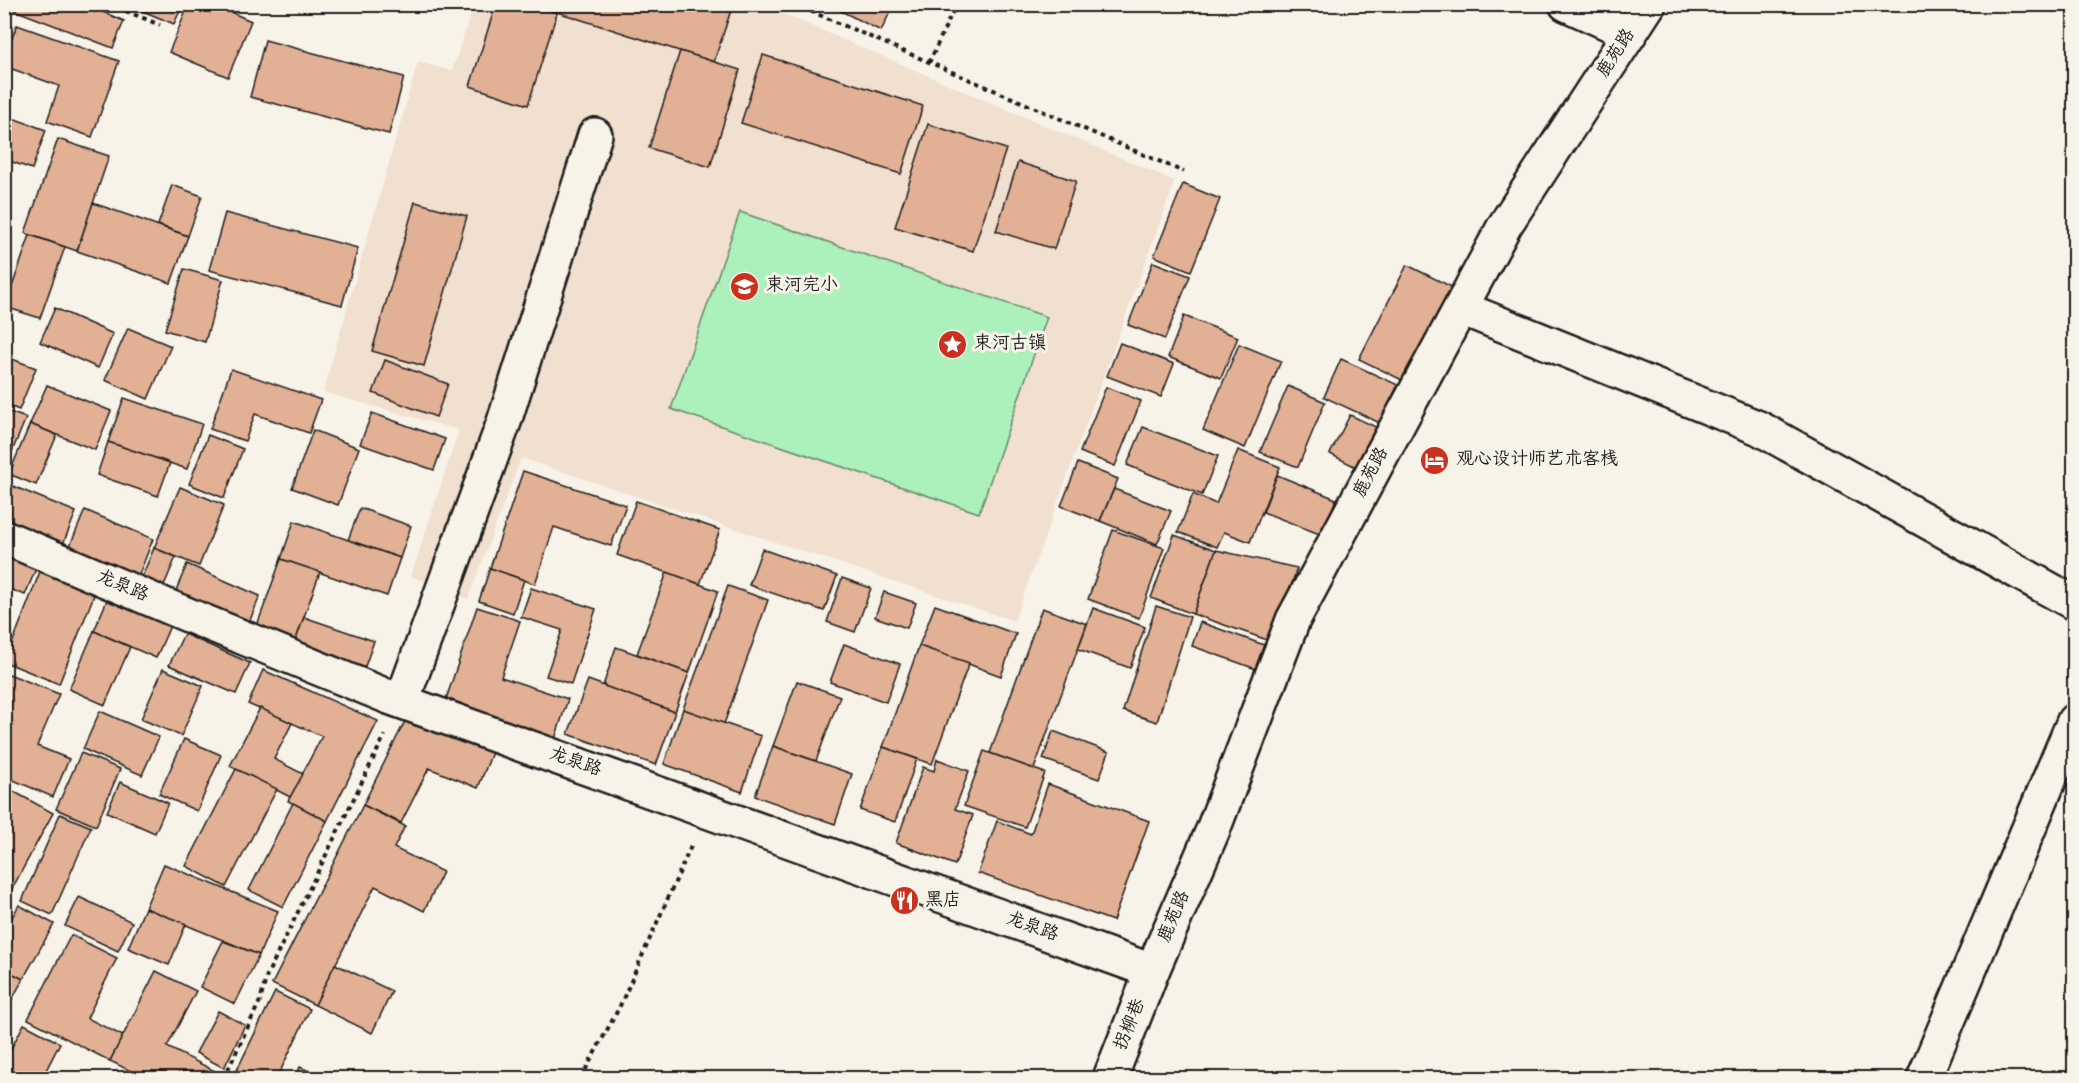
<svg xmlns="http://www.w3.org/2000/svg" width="2079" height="1083" font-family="'Gochi Hand','LXGW WenKai TC',sans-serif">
<rect width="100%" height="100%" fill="#f7f3e8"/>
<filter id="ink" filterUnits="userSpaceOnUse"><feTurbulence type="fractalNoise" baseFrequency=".0167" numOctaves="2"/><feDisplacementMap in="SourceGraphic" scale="12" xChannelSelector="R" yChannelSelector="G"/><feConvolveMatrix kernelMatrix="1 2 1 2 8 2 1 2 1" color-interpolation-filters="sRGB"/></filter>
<g filter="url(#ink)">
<!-- built -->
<path fill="#f1dfcf" d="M474,5H762L1175,181L1014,621L521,458L468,599L411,576L459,430L323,392L418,62L452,71Z"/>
<!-- green -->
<path fill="#acf0bb" stroke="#64866c" stroke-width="1.5" d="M740,212L1047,317L979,513L671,409Z"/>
<!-- building -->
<g fill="#e2b094" stroke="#1c1c1c" stroke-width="1.5">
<path d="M4,4H84L124,21L113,48L4,6Z"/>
<path d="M126,4H183L174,24Z"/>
<path d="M189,4H212L251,21L228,77L169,52Z"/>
<path d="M496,4H532L557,13L528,105L470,86Z"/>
<path d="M532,4H733L714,62Z"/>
<path d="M827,4H894L881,31Z"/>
<path d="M17,25L119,61L92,137L47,121L59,86L4,66V59Z"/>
<path d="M265,40L404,77L389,134L250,97Z"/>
<path d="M680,51L740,70L710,167L649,148Z"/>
<path d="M763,55L923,106L901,174L741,123Z"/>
<path d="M4,115L46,130L32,169L4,159Z"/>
<path d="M928,124L1006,149L973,251L895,227Z"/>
<path d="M58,139L109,156L77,251L25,233Z"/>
<path d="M1018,162L1076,181L1054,249L996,231Z"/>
<path d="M1183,184L1220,199L1191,271L1154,256Z"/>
<path d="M172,185L202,196L188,236L158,225Z"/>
<path d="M415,202L467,216L424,366L372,351Z"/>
<path d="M93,203L188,236L171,283L77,251Z"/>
<path d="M225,213L358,248L342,305L209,270Z"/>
<path d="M30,235L65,247L40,318L5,307Z"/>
<path d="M1153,262L1190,276L1165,339L1128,325Z"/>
<path d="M1407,265L1452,287L1404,381L1359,359Z"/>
<path d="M184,269L223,280L205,342L165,330Z"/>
<path d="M55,308L113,334L98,368L40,342Z"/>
<path d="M1184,316L1238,337L1221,378L1168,357Z"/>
<path d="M128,328L171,346L148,399L105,380Z"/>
<path d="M1120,343L1174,364L1161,397L1107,376Z"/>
<path d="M1239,344L1281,361L1245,448L1203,430Z"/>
<path d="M4,356L36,368L19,410L4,404Z"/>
<path d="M1341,359L1398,385L1380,423L1324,397Z"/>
<path d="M385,360L448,384L436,417L373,393Z"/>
<path d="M231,369L321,400L309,433L255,414L245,441L210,429Z"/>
<path d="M47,385L111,411L95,450L30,424Z"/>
<path d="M1288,386L1325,402L1298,467L1260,452Z"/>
<path d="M1106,387L1141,401L1115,466L1080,452Z"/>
<path d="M124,398L202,424L187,469L108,442Z"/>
<path d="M4,410L26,418L4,471Z"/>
<path d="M372,413L445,439L434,470L360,444Z"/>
<path d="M1350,415L1378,428L1358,468L1330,454Z"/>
<path d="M30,424L57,435L36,485L9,474Z"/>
<path d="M1143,427L1218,456L1202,495L1127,465Z"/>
<path d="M313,430L359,448L338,505L292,488Z"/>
<path d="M208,435L243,449L224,498L189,484Z"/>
<path d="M108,442L170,463L158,496L97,475Z"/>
<path d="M1238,450L1280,467L1250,542L1224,532L1217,547L1178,532L1193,494L1216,504Z"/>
<path d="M1078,463L1118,479L1100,521L1061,506Z"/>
<path d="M523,471L626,505L611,546L554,527L535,584L490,568Z"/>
<path d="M1277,475L1336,499L1322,535L1263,512Z"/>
<path d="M10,485L76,512L63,544L4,520V499Z"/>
<path d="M180,487L224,505L199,566L154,548Z"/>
<path d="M1114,489L1171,511L1157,544L1100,521Z"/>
<path d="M636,501L720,530L700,584L617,555Z"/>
<path d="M360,508L411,526L400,558L348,540Z"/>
<path d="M85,510L153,539L138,577L69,548Z"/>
<path d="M294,521L400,558L387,596L281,559Z"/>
<path d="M1113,530L1164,548L1139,618L1088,599Z"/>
<path d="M1174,535L1216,550L1193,614L1151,598Z"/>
<path d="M154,548L176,557L162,590L140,581Z"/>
<path d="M762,549L837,576L824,611L749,585Z"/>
<path d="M4,550L38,564L25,595L4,587Z"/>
<path d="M1216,550L1297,568L1273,642L1193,614Z"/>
<path d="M281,559L320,572L293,648L254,634Z"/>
<path d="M187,564L260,596L245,632L172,600Z"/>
<path d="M490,568L524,580L513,613L479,601Z"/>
<path d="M41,569L96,590L59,684L5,662Z"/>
<path d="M667,572L718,591L689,673L637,654Z"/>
<path d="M842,578L871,588L855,632L827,622Z"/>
<path d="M728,586L768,600L724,724L683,709Z"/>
<path d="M531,588L596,609L571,684L546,676L562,630L521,617Z"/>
<path d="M884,592L916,603L907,628L875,617Z"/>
<path d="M107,600L170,626L156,658L94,631Z"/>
<path d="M935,605L1016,634L1001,676L919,646Z"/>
<path d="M1156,606L1190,617L1157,722L1123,711Z"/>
<path d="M477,607L520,621L501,677L568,699L554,742L444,705Z"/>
<path d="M1042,608L1087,624L1034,769L990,753Z"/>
<path d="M1093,608L1145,627L1130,668L1078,649Z"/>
<path d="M304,617L374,641L363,672L293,648Z"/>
<path d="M1200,622L1264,645L1256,669L1192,646Z"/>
<path d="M94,631L130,647L105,705L69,689Z"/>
<path d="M184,634L250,663L236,694L169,665Z"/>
<path d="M844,644L900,664L886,702L830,682Z"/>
<path d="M919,646L969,663L932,764L883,747Z"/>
<path d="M616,647L689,673L675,712L603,686Z"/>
<path d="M163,669L203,686L181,736L141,719Z"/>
<path d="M263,670L378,721L327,821L288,801L322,736L248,704Z"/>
<path d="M9,674L59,694L37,746L69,759L53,797L4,776V766L11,752L4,749V685Z"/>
<path d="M588,680L675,712L656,765L568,734Z"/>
<path d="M797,681L840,696L816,761L773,746Z"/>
<path d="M260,708L292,723L274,759L303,774L290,797L230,766Z"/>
<path d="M683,709L761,736L742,792L664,764Z"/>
<path d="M100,711L159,737L142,775L83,749Z"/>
<path d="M407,717L438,732L440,728L493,750L478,788L429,768L401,823L363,805Z"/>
<path d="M1053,731L1109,752L1099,779L1043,759Z"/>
<path d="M184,739L221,755L197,811L159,794Z"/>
<path d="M773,746L852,774L835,824L755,796Z"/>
<path d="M883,747L917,759L895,822L860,810Z"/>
<path d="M984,751L1045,773L1025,827L964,806Z"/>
<path d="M81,753L120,769L96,826L56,809Z"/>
<path d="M937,759L969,771L955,809L973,815L955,865L896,843L923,767L934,771Z"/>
<path d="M236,769L277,789L226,887L186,866Z"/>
<path d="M120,782L168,803L155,833L107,812Z"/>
<path d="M1048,784L1149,821L1113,921L978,873L997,821L1031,834Z"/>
<path d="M9,789L53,813L7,898L4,897V797Z"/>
<path d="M293,803L327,821L283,907L249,890Z"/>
<path d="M363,805L405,826L394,848L443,872L424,911L375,886L315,1005L272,984Z"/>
<path d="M60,814L91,827L52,915L22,901Z"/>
<path d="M164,864L278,911L259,955L145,908Z"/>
<path d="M79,897L132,922L118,951L65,926Z"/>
<path d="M19,905L54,924L23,979L4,969V932Z"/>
<path d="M145,908L186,924L169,965L128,948Z"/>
<path d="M71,935L117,958L87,1018L123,1036L110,1061L28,1019Z"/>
<path d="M223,941L259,955L235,1004L200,987Z"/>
<path d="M335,964L392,991L372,1033L315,1005Z"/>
<path d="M4,969L23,979L4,1015Z"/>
<path d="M156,971L196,991L167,1047L221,1074L219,1078H145L110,1061Z"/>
<path d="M275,992L310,1009L277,1078H233Z"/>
<path d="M218,1011L245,1025L224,1068L196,1053Z"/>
<path d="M24,1024L60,1043L42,1078H4V1062Z"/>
<path d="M300,1067L325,1078H295Z"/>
<path d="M115,1072L128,1078H112Z"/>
</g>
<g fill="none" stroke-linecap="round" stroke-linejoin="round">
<defs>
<g id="minor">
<path d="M1566,4L1630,33"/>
<path d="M1461,308L1759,428L2074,603"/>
<path d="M4,537L188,615L389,697L1152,971"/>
<path d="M402,701L504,422L595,135"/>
<path d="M1110,1078L1152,971L1213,830L1293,620L1505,225L1649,4"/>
<path d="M1924,1078L2074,721"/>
</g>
</defs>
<!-- minor casing -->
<use href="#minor" stroke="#1c1c1c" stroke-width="38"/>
<!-- path -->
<g stroke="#1c1c1c" stroke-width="4" stroke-dasharray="4.5 4.5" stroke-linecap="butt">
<path d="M109,4L160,25"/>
<path d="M794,4L1184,172"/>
<path d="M929,63L956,4"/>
<path d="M224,1078L260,1001L267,975L385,735"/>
<path d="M581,1078L619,1008L692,844"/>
</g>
<!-- minor -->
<use href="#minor" stroke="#f7f3e8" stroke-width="33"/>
</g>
</g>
<!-- icons -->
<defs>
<symbol id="school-disc" viewBox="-11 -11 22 22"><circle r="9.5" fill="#c8321e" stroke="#f7f3e8"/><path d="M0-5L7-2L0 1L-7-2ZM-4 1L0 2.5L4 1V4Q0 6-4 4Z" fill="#fff"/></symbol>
<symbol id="sight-disc" viewBox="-11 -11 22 22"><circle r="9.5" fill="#c8321e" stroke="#f7f3e8"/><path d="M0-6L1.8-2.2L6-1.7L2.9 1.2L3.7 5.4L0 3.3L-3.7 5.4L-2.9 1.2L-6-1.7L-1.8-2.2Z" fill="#fff"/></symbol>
<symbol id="hotel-disc" viewBox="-11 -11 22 22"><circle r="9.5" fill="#c8321e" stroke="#f7f3e8"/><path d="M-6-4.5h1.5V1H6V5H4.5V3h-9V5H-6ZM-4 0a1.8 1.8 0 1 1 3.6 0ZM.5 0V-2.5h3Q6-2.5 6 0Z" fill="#fff"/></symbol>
<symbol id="restaurant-disc" viewBox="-11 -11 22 22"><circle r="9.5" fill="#c8321e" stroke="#f7f3e8"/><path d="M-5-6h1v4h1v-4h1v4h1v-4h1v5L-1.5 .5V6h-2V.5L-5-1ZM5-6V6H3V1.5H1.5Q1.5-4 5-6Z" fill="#fff"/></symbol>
</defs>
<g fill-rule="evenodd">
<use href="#school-disc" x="728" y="270" width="33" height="33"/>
<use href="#sight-disc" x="936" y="328" width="33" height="33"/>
<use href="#hotel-disc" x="1418" y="444" width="33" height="33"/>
<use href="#restaurant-disc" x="888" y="884" width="33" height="33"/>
</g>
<g text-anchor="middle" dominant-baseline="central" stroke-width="6" stroke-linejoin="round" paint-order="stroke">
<!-- street labels -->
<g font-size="18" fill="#1c1c1c" stroke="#f7f3e8">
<text transform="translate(1617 54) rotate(-57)">鹿苑路</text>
<text transform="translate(1372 473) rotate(-62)">鹿苑路</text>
<text transform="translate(122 587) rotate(23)">龙泉路</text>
<text transform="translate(575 763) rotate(20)">龙泉路</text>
<text transform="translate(1175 917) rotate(-67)">鹿苑路</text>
<text transform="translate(1032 928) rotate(20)">龙泉路</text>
<text transform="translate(1131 1025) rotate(-68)">拐柳巷</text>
</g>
<!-- poi labels -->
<g font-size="18" fill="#1c1c1c" stroke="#f7f3e8" text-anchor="start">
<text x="766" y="286">束河完小</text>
<text x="974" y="344">束河古镇</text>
<text x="1456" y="460">观心设计师艺术客栈</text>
<text x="925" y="901">黑店</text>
</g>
</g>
<!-- margin -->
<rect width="2079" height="1083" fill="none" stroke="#f7f3e8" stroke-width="24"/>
<rect x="12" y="12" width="2055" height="1059" fill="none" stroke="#1c1c1c" stroke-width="2" filter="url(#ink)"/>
</svg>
